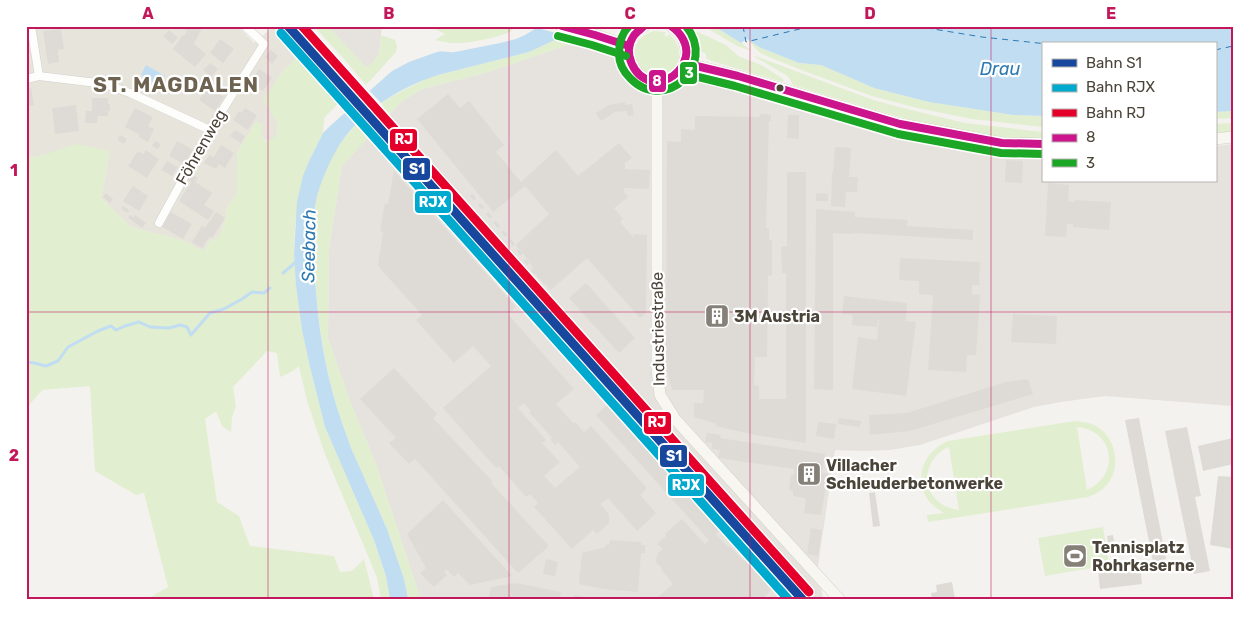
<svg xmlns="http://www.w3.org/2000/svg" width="1259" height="625" font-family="Rubik,sans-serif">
<rect width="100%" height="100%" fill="#f4f2ee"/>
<!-- residential -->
<path fill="#e7e4dc" d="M26,26H238L254,43L273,27L298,52L293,62L284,70L264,99L278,124L277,135L269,142L261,137L256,122L237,153V193L227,208L226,218L219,238L210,241L204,252L184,241L131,227L101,198L110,151L41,156L26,158Z"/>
<!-- industrial -->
<path fill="#e6e2de" d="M582,40L614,52L619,58L622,68L641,82L687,75L728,81L899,130L1008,152H1043V181H1215V146L1233,144V406L1105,396L1061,402L1034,407L920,445L890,450L862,451L835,450L818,566L823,599H420L419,594L376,464L350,401L328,338L329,249L342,166L401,102L422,89L485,73Z"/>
<!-- green -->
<g fill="#e1eecf" fill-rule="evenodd">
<path d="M314,26H328L366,67L379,53L381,35L395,40L397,47L396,52L366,85L345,60Z"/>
<path d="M430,26H514L512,31C500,37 467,44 454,43C448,43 441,41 435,40L445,34Z"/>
<path d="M704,26H714L741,43L752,51L737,46Z"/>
<path d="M689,28L726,45L738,56L761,65L782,78L784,81L783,82L712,61L706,58V54C696,50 689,39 689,28Z"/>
<path d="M654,31L666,32L664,35L667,37L669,34C697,59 661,91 640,67C635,62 634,55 635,49C637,39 645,34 654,31Z"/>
<path d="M565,35L582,40L485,73L422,89L401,102L390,114L381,104L389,98L427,78L529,52Z"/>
<path d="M747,39L759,47L799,63L821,65L874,88L929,102L1013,115L1043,116V127L972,119L917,108L872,96L804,71L764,55L758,51Z"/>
<path d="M298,52L343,99L324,118L323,133L310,159L295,224L294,254L296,286L302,330L310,367L325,427L374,540L386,576L390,599H381L377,578L371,563L325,454L307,401L299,366L293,371L280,377L277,353L267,351L233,387L236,406L232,417L231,432L222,426L216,411L205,419L217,502L239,516L250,546L334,556L340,572L352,571L364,559L374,599H147L168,587L144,493L136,495L95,471L90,386L42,390L26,409V158L41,156L76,144L110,151L101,198L131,227L184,241L204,251L210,241L219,237L226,218L227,208L237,193V153L256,122L263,124L261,137L268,142L277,135L278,124L263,99L284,70L293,62Z"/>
<path d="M755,56L873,100L899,107L965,123L1043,132V140C1014,138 984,136 955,130C900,119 847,101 793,85L790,79L786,75L755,57Z"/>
<path d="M1233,111V118L1215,119V112Z"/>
<path d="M360,120L363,122L362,126L368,127L374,132L342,166L329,249L328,338L350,401L376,464L419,594L420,599H408L404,579L387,529L351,448C345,431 338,413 333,394C321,349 316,303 314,256C313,236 312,214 317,195C323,178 330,158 340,143C346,135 354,128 360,120Z"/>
<path d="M1233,123V132L1215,134V124Z"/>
<path d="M1075,421C1082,422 1088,422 1094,425C1117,436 1123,470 1104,488C1100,492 1093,495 1088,497L928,522L927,515L944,513C941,511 937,509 934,506C929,502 925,496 923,490C917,468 928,450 948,441ZM1077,427C1114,430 1121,475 1087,490ZM949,447L959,510H958C949,508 940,505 934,497C920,480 929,455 949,447Z"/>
<path d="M1103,527L1109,565L1045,576L1038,538Z"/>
</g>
<!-- parking -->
<g fill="#e6e3df">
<path d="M328,26H382L379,53L371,64L366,67Z"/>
<path d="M575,46L582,56L616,58V63L624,80L629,84L627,97L558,94L546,92L535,87L529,79L525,62Z"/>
<path d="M548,97L568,119L579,110V97L646,102L649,139L629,138V140L619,143L606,153L582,126L546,157L537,147L526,159L507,138Z"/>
<path d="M1233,150V284L1196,282L1202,181H1215V152Z"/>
<path d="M1128,181H1189L1188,212L1131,209V203L1127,202Z"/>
<path d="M1010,183L1040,185L1037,230L1008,228Z"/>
<path d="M628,197L642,210L650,211L649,235L634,234L633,237L620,222L623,219L614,208Z"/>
<path d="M1134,230L1184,233L1183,250L1075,244L1076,235L1133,238Z"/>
<path d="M1023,249L1179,257L1178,266L1022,258Z"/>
</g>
<!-- water -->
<g fill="#c0ddf1">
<path d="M540,26H578L561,37L529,52L438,75C400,87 362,111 340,144C331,158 322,179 317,196C312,216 313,239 314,260C316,305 321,350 333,394C338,413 345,431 351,448L387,529L404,579L408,599H390L386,576L374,540L325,427L310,367L302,330L296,286L294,254L297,202L303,176L310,159L323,133L329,127L392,71L409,62L437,52C443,50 448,53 455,52L500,43L516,39L525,35Z"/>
<path d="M714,26H1233V111L1215,112V44H1043V116L1013,115L929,102L874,88L821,65L799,63L759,47L747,39L741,43Z"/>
<path d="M146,65L165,76L159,86L141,75Z"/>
</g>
<!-- pier -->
<g fill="#f4f2ee">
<path d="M535,26H581L580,28L568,36L533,27Z"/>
<path d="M368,89L383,105L365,119L351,104Z"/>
</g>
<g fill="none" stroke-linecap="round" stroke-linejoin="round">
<!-- stream -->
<g stroke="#c0ddf1" stroke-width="3">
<path d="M283,273L296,262"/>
<path d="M26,362L34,363L46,366L58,361L68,347L98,331L111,326L116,330L125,326L139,322L150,327L169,328L180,325L187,327L191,335L210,313L224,309L242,299L252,292L264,293L270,288"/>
</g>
<!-- ferry -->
<g stroke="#2e7ab2" stroke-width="1" stroke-dasharray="6 5" stroke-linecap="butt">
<path d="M743,26L746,42L812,26"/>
<path d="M915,26L982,37L1047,44"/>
<path d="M1215,50L1233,46"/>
</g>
</g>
<!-- building -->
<g fill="#dedbd6" fill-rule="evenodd">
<path d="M179,26H203L194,44L206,54L195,67L173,49L183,35L184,36L187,31Z"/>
<path d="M61,29L64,49L58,50L59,62L48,64L43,31Z"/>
<path d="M169,30L178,38L172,44L163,36Z"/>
<path d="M220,39L234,49L223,63L210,53Z"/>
<path d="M271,50L278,56L272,64L265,57Z"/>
<path d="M210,63L218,69L211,77L203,70Z"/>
<path d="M259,69L272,78L263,91L250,83Z"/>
<path d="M207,85L210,86L212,89L224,97L215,111L199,100L205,91L204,87Z"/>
<path d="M31,88L34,105L26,106V89Z"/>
<path d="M448,94L460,108L469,101L504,145L496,152L521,182L556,150L578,176L619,143L632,158L625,163V169L650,170L649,189L624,188V192L628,197L614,208L623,219L620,222L633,237V234L647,235L646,313L640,318L587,258L551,290L537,276L530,262L516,245L549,214L525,186L493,212L417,119Z"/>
<path d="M92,98H108V104H110V111H108V116H98L97,123H85L86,111H92Z"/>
<path d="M625,102V105L632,104L634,115L628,116L627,111L615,112L601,121L596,113L609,105Z"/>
<path d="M76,105L79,131L55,134L52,108Z"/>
<path d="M135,108L153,117L148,126L154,129L148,142L139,137L140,135L125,127Z"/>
<path d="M245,108L257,115L248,130L233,120L239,111L241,113Z"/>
<path d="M760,114L771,115V121H769L766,228H769V240H772V275L768,276L767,357H755L754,385L759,386V399H786V273H782L781,247L787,246V172H806V443L755,435L716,426V424L694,417V403H703L704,390H672L666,369L667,141L681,142V129L695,130V116L759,117Z"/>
<path d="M788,115H799V139L787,138Z"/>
<path d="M235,130L245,136L241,143L230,136Z"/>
<path d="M120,135L127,139L124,144L117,140Z"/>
<path d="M155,141L161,144L158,149L152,146Z"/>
<path d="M177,141L193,150L184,164L169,156Z"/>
<path d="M221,145L234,153L225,168L219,164L216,169L204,163L209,155L214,157Z"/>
<path d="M835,147L851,148L849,177H858L857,192H846L845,207L831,206L832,173H833Z"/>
<path d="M146,150L159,159L147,178L128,166L138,151L143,154Z"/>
<path d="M1006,160L1023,161L1022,183L1005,182Z"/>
<path d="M167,161L178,167L172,176L161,170Z"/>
<path d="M394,171L516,307L508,314L574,389L556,404L574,424L575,422L584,432L591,426L647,488L640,495L656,513L637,531L608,498L600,504L609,514V523L597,534L593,530L572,549L534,507L538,503L530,494L526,497L499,466L496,468L443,408L491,366L473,346L454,363L416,320L422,315L378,266L383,232L380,231L385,203L388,204ZM524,403L531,411L529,412L552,438L550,439L555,445L558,442L580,467L555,488L544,476L560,462L542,443L546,440L518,408Z"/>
<path d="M191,174L198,178L195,182L212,193L204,205L214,211L208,220L179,201L192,182L188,180Z"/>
<path d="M1048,183L1069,185L1068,201L1075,202V200L1111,202L1109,230L1073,227V224H1067L1066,237L1045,236Z"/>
<path d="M133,186L148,196L139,211L123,201Z"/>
<path d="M106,193L113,199L110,203L103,197Z"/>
<path d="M816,193L828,194V201H816Z"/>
<path d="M123,206L129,210L128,213L121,209Z"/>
<path d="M816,209L855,212V217L908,220L907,226L973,230V240L854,233V234L833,233V390L814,389Z"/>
<path d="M171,212L192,224L183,239L162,227Z"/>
<path d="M216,212L225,218L212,238L209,237L202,248L192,242L202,226L205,228Z"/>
<path d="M130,215L133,217L135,215L146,223L142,228L128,218Z"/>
<path d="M900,258L980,262L979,285H972V294L980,295L976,355H967L966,372L928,370L933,295L919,294V281L899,280Z"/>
<path d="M586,283L635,338L619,353L569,298Z"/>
<path d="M844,296L907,303L906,321L916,322L906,396L852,389L858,337L877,340L879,319H878L877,327L852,325L853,315L842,314Z"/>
<path d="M1013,314L1057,316L1056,344L1011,342Z"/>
<path d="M394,368L437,414L433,418L492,481L491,483L549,546L518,573L415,459L409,464L389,443L396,438L360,399Z"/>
<path d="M1028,379L1033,394L910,431L870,435L869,415L907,413L1006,382Z"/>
<path d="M615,398L728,524L716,534L728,547L729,546L744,561L748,557L775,586L763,598L764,599H656L673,584L661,569L662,568L656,562L657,554L663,549L657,544L666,536L665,534L682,519L705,544L709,540L596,415Z"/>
<path d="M839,418L861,421L860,427L838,424Z"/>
<path d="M1139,418L1166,559L1153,562L1125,420Z"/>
<path d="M818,422L836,424L834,439L816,436Z"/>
<path d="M1187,427L1201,496L1195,497L1210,571L1194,574L1165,431Z"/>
<path d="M707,433L721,435L720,438L825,454L822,473L828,474L821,515L804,513L806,498L793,496V491L789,490L791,474L794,475V469L718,458L720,450L712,449V443L705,442Z"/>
<path d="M1233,438V464L1203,471L1198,446Z"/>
<path d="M1218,476L1233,477V549L1210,545Z"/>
<path d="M875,492L880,526L873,527L869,493Z"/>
<path d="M443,500L512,576L470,585L458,573L454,577L446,569L444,572L447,575L434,587L420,573L426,568L407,534Z"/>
<path d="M811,528L822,530L818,556L807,554Z"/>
<path d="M1113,535L1114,541L1108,543L1107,536Z"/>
<path d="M610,540L641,542V545H645V553H641L638,592L603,589L579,584L582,553L606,547V544L609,545Z"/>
<path d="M546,559L558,562L555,576L543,574Z"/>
<path d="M1140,565L1142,584L1100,589L1098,570Z"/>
<path d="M952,582L955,599H932L931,593L937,592L936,585Z"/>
<path d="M516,583L561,592L559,599H488L491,587Z"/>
<path d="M574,595L588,598V599H574Z"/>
</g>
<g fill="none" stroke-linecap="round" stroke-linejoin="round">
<defs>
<g id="street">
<path d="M31,26L39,76"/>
<path d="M26,79L39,76L105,84L130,93L210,130"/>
<path d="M159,223L210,130L264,44L245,26"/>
</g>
<g id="secondary">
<path d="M561,26L595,35L629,46"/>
<path d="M644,26C607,48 643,99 675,75C681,70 685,62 686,55C687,43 681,33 671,26"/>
<path d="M684,63L738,76L900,124L1002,143L1043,144"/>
<path d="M658,81L657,96V369L660,395L675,419L839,599"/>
<path d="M1215,139L1233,137"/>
</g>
</defs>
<!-- street casing -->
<use href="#street" stroke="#d2d0cb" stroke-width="9"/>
<!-- secondary casing -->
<use href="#secondary" stroke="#d3cfc5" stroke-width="12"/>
<!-- street -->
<use href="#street" stroke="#fdfdfc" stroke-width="8"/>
<!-- secondary -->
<use href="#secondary" stroke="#f7f6f1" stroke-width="11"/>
<!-- rail -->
<g stroke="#dbdbda" stroke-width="3" stroke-dasharray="6 6" stroke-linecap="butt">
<path d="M307,26L619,377L765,540L821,599"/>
<path d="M395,154L788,599"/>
<path d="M471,195C494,221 517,247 537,276"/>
</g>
<defs>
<g id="bus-1">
<path d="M562,26L595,35L629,46"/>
<path d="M644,26C640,30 635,33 633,37C623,53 633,76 651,81C667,84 683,72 686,56C688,44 681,33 671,26"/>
<path d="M684,63L738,76L900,124L1002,143L1043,144"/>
</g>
<g id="bus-2">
<path d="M629,26C621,34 619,44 619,54C619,64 624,72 630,78C664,114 718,66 686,26"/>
<path d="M558,36L592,45L626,56"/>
<path d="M682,73L735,86L898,134L1001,153L1043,154"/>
</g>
</defs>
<!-- bus-1 casing -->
<use href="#bus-1" stroke="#fff" stroke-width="11"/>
<!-- bus-2 casing -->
<use href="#bus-2" stroke="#fff" stroke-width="11"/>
<!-- bus-1 -->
<use href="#bus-1" stroke="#cc148c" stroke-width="8"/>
<!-- bus-2 -->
<use href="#bus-2" stroke="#1ba626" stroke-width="8"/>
<defs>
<path id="rail-1" d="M288,26L802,599"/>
<path id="rail-2" d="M281,33L788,599"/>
<path id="rail-3" d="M302,26L809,592"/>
</defs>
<!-- rail-1 casing -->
<use href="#rail-1" stroke="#fff" stroke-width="12"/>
<!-- rail-2 casing -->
<use href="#rail-2" stroke="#fff" stroke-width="12"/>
<!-- rail-3 casing -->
<use href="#rail-3" stroke="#fff" stroke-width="12"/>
<!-- rail-1 -->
<use href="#rail-1" stroke="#17489e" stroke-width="9"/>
<!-- rail-2 -->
<use href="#rail-2" stroke="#00a9ce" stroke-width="9"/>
<!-- rail-3 -->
<use href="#rail-3" stroke="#e4002b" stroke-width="9"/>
</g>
<!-- grid -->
<path fill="none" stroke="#c2185b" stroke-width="1" stroke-opacity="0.55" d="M268,26V599M509,26V599M750,26V599M991,26V599M26,312H1233"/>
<!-- icons -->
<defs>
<symbol id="building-square" viewBox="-11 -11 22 22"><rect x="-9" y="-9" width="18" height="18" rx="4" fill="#868178" stroke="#fff"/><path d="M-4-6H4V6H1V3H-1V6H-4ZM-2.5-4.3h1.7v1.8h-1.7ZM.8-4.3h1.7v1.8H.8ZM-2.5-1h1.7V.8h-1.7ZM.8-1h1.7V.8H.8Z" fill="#fff"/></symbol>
<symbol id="stadium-square" viewBox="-11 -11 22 22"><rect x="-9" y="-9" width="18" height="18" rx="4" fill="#868178" stroke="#fff"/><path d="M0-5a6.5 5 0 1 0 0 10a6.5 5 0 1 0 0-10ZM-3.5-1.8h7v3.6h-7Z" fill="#fff"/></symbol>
</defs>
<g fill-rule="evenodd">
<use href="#building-square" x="703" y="302" width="28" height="28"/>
<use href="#building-square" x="795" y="460" width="28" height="28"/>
<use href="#stadium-square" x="1061" y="542" width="28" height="28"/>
</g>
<!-- markers -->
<circle fill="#4b4439" stroke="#fff" stroke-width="2" cx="780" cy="88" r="4.5"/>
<g text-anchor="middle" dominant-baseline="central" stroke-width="4.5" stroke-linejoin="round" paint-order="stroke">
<!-- street labels -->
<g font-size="16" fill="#4b4439" stroke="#fff">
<text transform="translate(201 147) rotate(-60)">Föhrenweg</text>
<text transform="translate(658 329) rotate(-91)">Industriestraße</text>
</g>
<!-- poi labels -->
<g font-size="16" font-weight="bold" fill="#4b4439" stroke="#fff" text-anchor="start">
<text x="734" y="316">3M Austria</text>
<text x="826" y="465">Villacher<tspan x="826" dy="18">Schleuderbetonwerke</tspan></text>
<text x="1092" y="547">Tennisplatz<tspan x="1092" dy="18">Rohrkaserne</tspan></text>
</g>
<!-- water labels -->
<g font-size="18" font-style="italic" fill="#2e7ab2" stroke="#fff">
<text x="1000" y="69">Drau</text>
<text transform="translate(309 246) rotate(-89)">Seebach</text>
</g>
<!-- district labels -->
<g font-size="21" font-weight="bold" letter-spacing="1" fill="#6e6250" stroke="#fff">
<text x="176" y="84">ST. MAGDALEN</text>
</g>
</g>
<g stroke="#fff" stroke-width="2">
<rect x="679" y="61" width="19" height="24" rx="5" fill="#1ba626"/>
<rect x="648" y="69" width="19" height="24" rx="5" fill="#cc148c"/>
<rect x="389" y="128" width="29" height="24" rx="5" fill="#e4002b"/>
<rect x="402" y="157" width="29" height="24" rx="5" fill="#17489e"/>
<rect x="414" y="190" width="38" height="24" rx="5" fill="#00a9ce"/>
<rect x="643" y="411" width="29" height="24" rx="5" fill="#e4002b"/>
<rect x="659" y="444" width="29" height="24" rx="5" fill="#17489e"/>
<rect x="667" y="473" width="38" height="24" rx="5" fill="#00a9ce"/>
</g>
<g font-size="14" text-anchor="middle" font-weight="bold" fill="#fff">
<text x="689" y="78">3</text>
<text x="657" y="86">8</text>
<text x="404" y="144">RJ</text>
<text x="417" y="174">S1</text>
<text x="433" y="207">RJX</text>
<text x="657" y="427">RJ</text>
<text x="674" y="461">S1</text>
<text x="686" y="490">RJX</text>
</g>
<!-- border -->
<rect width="1259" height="625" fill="none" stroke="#ffffff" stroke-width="55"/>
<!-- legend -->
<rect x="1042" y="42" width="175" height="140" fill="#ffffff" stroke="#b7b4b0"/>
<rect x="1052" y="59" width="25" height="8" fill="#17489e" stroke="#b7b4b0"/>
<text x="1086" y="68" font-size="15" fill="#4b4439">Bahn S1</text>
<rect x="1052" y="84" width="25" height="8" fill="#00a9ce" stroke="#b7b4b0"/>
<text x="1086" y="92" font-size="15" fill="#4b4439">Bahn RJX</text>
<rect x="1052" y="109" width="25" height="8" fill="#e4002b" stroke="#b7b4b0"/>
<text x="1086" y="118" font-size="15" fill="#4b4439">Bahn RJ</text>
<rect x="1052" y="134" width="25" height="8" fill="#cc148c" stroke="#b7b4b0"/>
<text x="1086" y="142" font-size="15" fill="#4b4439">8</text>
<rect x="1052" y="159" width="25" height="8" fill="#1ba626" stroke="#b7b4b0"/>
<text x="1086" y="168" font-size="15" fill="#4b4439">3</text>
<rect x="28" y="28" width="1204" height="570" fill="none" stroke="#c2185b" stroke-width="2"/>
<g font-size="16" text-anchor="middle" font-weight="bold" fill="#c2185b">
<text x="148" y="19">A</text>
<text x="389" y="19">B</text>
<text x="630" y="19">C</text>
<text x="870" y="19">D</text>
<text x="1111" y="19">E</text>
<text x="14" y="176">1</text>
<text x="14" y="461">2</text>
</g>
</svg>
